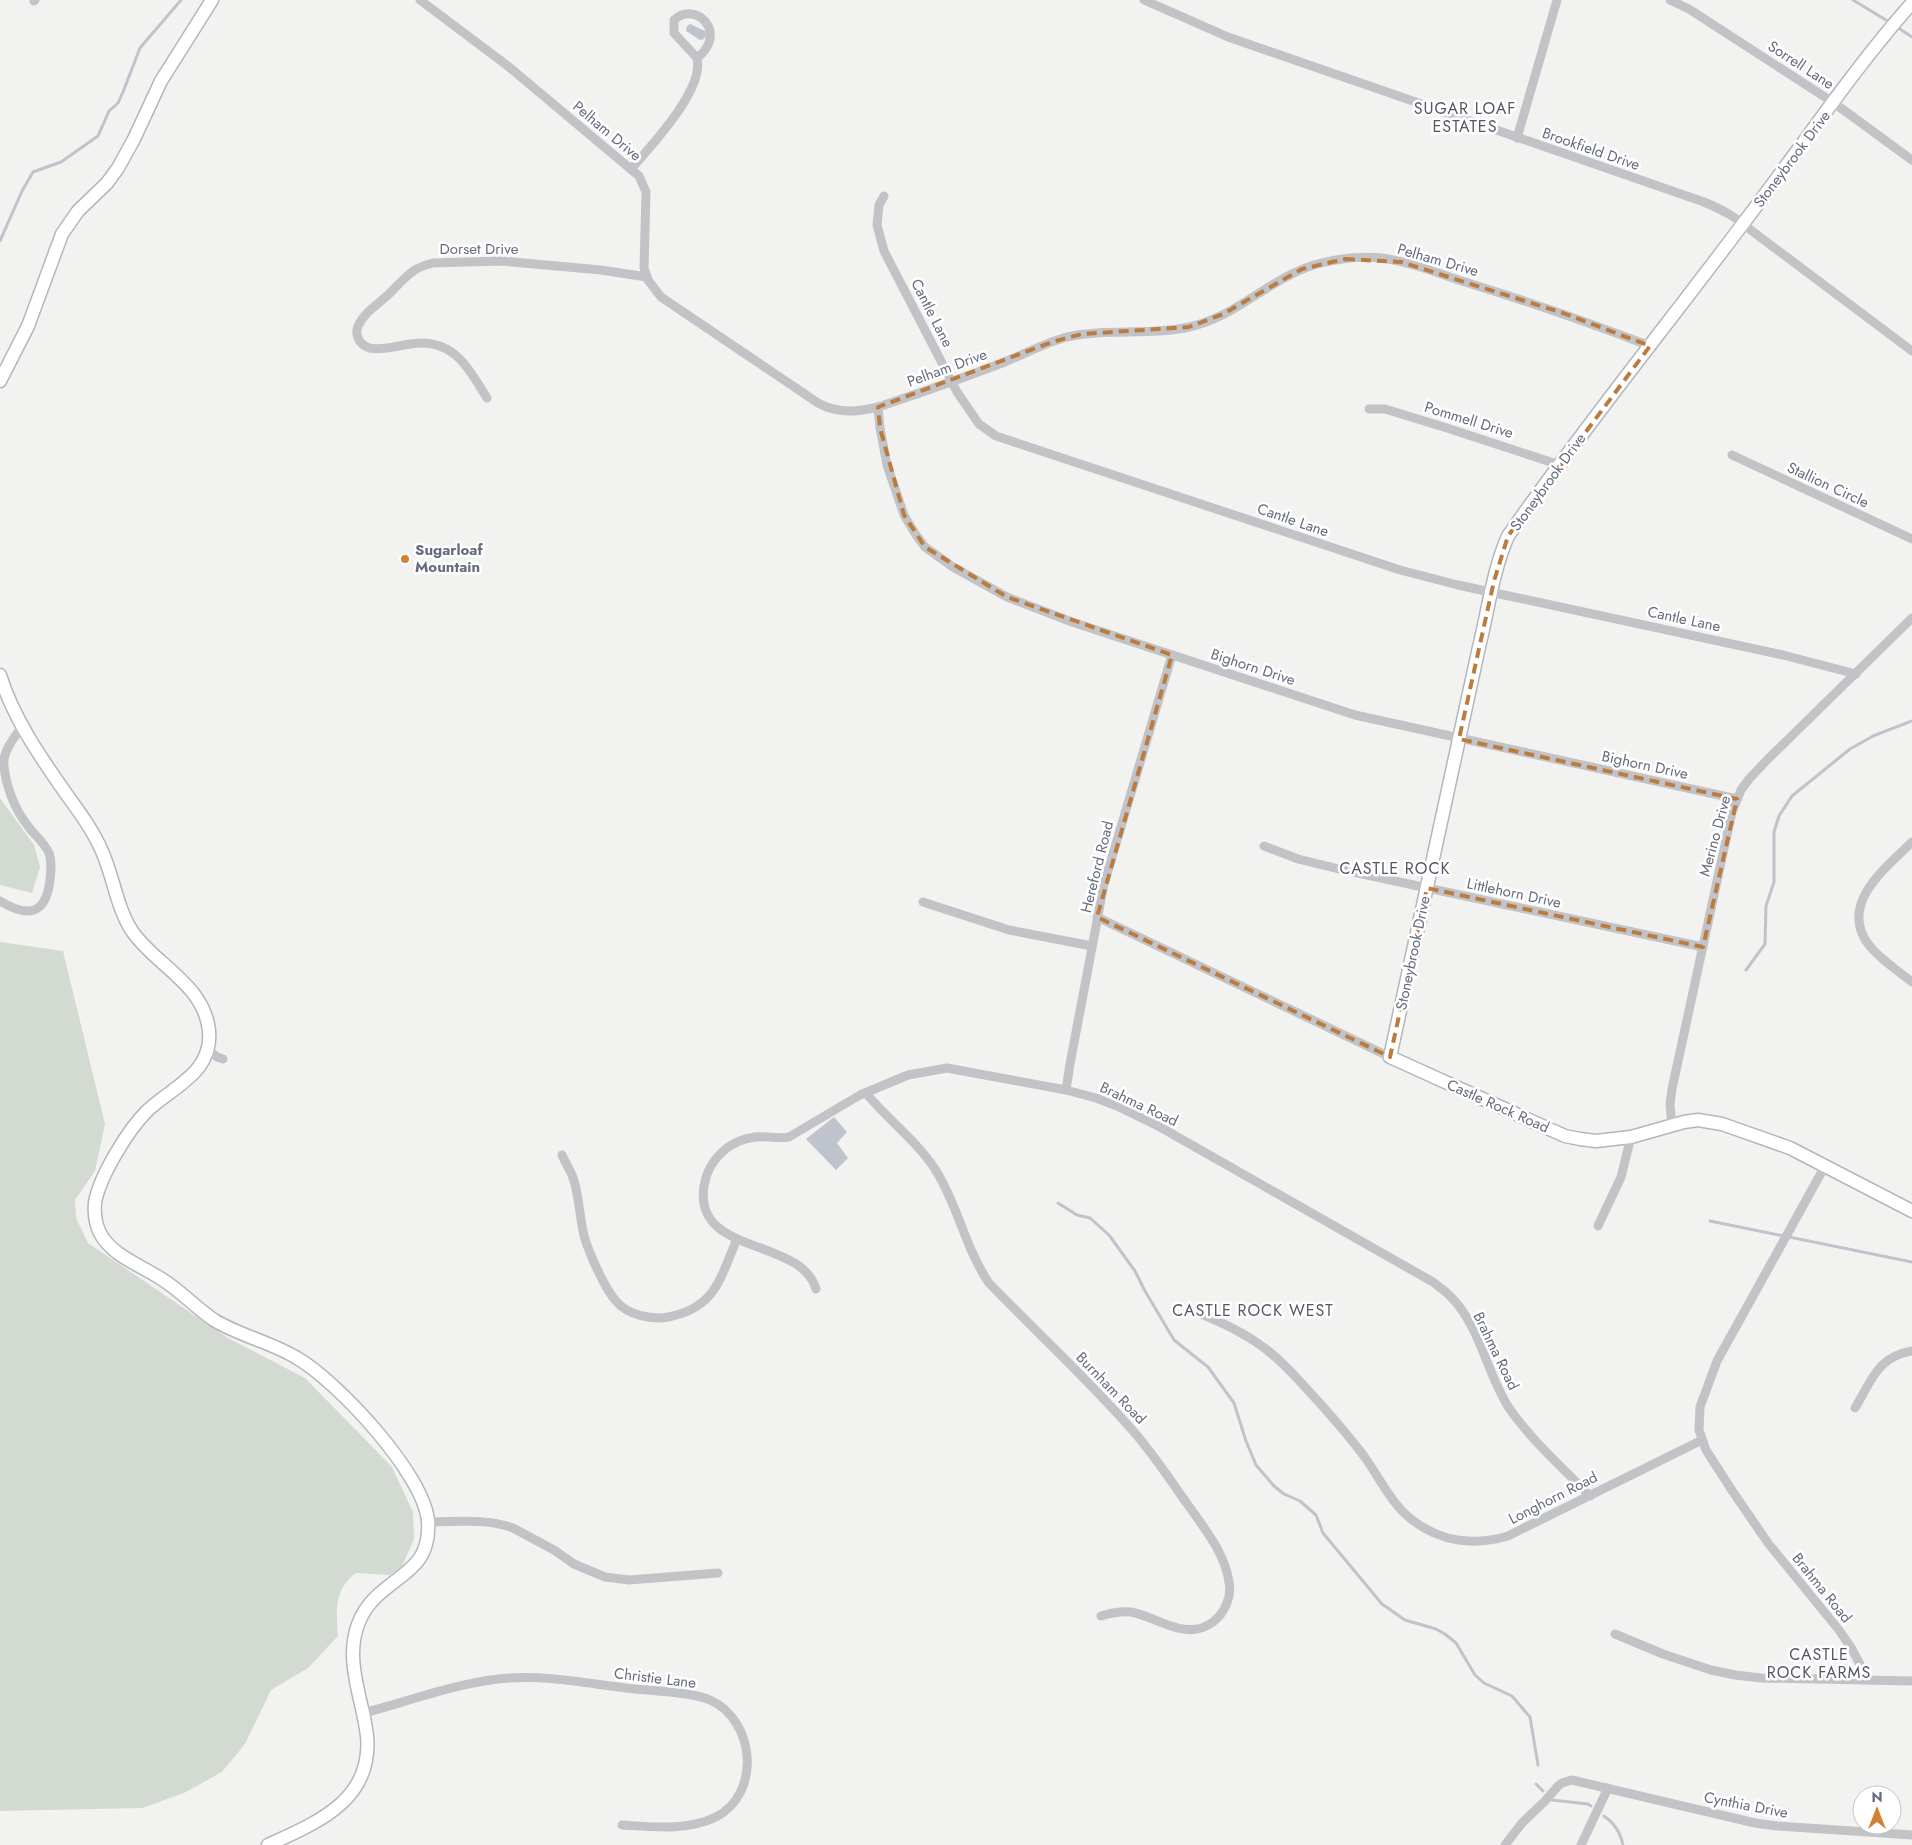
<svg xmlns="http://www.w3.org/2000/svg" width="1912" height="1845" font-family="Jost,sans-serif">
<rect width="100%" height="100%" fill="#f2f3f0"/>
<!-- green -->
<g fill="#d3dad1">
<path d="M0,798L34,845L40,867L32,893L0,885Z"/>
<path d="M0,942L63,951L105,1124L95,1171L75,1200L76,1218L88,1243L228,1338L305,1378L392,1467L413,1512L414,1539L402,1566L390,1575L356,1573C334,1590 336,1610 338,1636L308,1668L271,1690L245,1744L222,1772L184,1793L142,1808L0,1811Z"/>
</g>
<!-- water -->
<g fill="#bfc4cc">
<path d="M690,24L705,31L706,35L704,39L700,40L686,31L687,26Z"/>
<path d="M834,1117L847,1132L837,1143L848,1158L836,1170L806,1139Z"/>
</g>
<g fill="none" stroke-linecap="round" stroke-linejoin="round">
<!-- stream -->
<g stroke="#bfc4cc" stroke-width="3">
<path d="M1853,0L1886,20"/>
<path d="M1900,29L1912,37"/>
<path d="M0,241L22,191L33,172L61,162L98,136L109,111L118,103L123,92L140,48L181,0"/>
<path d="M1746,970L1765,944L1766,906L1774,882V832L1779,816L1792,796L1850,749L1873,736L1912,721"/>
<path d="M1058,1203L1077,1215L1090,1218L1109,1235L1135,1271L1145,1291L1174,1340L1208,1367L1234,1403L1246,1441L1256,1465L1274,1486L1284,1494L1300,1501L1316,1515L1323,1533L1382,1604L1405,1620L1436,1629L1445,1634L1456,1643L1475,1675L1484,1683L1512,1696L1530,1717L1538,1765"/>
<path d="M1710,1221L1912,1262"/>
<path d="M1536,1784L1543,1791"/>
<path d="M1552,1800L1588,1804L1591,1806"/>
<path d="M1604,1816C1615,1824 1620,1832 1623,1845"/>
</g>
<defs>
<g id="secondary">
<path d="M1912,3C1850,73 1799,151 1742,225C1664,329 1582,430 1508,536C1493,570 1488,611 1479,647L1390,1057L1538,1124L1565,1136L1580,1139L1596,1141L1631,1137L1684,1122L1698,1120L1722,1124L1790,1148L1912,1211"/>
<path d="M0,381L28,326L62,234L78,211L107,183L118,168L134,139L161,81L212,0"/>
<path d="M0,675C13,718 41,758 67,795C77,809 88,823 96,839C113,868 114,903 132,931C155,965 205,985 209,1031C213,1073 172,1087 147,1111C128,1130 99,1177 95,1203C94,1214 95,1223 100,1233C111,1255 140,1265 160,1278C180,1290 195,1307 214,1320C240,1336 271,1342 297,1358C337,1381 424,1474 428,1521C431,1567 401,1572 375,1598C360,1613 353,1633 353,1654C353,1682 364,1708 367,1736C373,1801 316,1823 268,1845"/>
</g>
</defs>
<!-- secondary casing -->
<use href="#secondary" stroke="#b4b6bc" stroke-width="15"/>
<!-- street -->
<g stroke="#c2c3c7" stroke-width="9">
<path d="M420,0L509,67L639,176L646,192L644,268L648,280L661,297L818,403C838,414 857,412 878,407C920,393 961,379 1002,363C1023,355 1044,343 1067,337C1106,328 1149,336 1189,327C1238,317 1272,275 1321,263C1341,258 1362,256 1382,258C1411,262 1440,274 1468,283C1530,302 1590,323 1650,346"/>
<path d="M1144,0L1228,37L1704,202C1725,211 1734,216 1752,231L1912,351"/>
<path d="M1670,0L1689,9L1834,103L1912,160"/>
<path d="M34,1L35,0"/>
<path d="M1517,138L1557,0"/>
<path d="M631,169C651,146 705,89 697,58C729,33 696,0 674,20V33L697,58"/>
<path d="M884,196L879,205L877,225L884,251L957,392L979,424L996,436L1400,570L1458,585L1783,655L1856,674"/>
<path d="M487,398C470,371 457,343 421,343C409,343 398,347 387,348C380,349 371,350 365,346C358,342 355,333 358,326C364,312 380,303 390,293C397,286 404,278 412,272C418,267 425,265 433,263L501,261L601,270L647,277"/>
<path d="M878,407L880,428L887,465L904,515L916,535L925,547L953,567L1007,597L1072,622L1355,715L1737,799"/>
<path d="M1369,409H1385L1447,428L1560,465"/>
<path d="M1732,455L1912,539"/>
<path d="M1912,842C1887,867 1841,901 1866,941C1877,957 1897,970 1912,982"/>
<path d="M1264,846L1298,859L1339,869L1703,947"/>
<path d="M0,901C28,918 46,915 50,880C51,871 52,862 49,853C44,842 34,835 28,826C15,810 6,787 4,766C2,751 15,737 23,725"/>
<path d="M923,902L1009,930L1092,946"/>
<path d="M1097,917L1390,1057"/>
<path d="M208,1050L217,1057L223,1059"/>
<path d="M1066,1090L1070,1064L1104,884L1172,655"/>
<path d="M866,1093C887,1119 916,1140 935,1169C958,1205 965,1248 989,1283C1037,1333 1089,1380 1134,1432C1154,1455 1171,1481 1188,1505C1204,1528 1225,1553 1229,1582C1232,1596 1225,1613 1213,1622C1186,1642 1158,1617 1131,1612C1121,1611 1111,1613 1101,1616"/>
<path d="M1672,1126L1670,1104L1672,1089L1732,812L1741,790L1749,779L1767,760L1912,618"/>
<path d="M562,1155C565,1162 569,1168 572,1175C580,1195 579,1219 585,1239C590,1255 605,1289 616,1301C627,1315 652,1320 668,1317C716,1308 720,1278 737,1239"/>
<path d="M1825,1166L1717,1361L1700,1407L1699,1430L1706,1450L1733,1492L1768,1543L1839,1630L1852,1649L1868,1680"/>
<path d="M1598,1226L1621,1177L1631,1137"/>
<path d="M816,1289C801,1237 693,1256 704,1186C708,1160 729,1140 755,1137C767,1136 778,1139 789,1137L860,1095L908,1075L947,1068L1066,1090L1096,1098L1117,1106L1160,1127L1433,1282C1439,1287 1446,1291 1451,1297C1480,1326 1487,1374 1509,1408C1531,1440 1563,1468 1590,1496"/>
<path d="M1196,1312C1219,1321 1243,1332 1263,1347C1284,1362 1300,1382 1317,1400C1334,1419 1351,1438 1366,1459C1380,1479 1392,1504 1411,1519C1440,1542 1474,1546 1508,1536L1702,1440"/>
<path d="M1855,1408C1872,1380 1877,1357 1912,1351"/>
<path d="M428,1522C456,1522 486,1518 513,1528L554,1550L574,1564L605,1577L629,1580L718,1573"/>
<path d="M1615,1634L1663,1654L1711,1670L1735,1675L1761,1678L1912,1681"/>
<path d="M363,1713C410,1701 462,1681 510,1678C549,1675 596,1685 635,1689C655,1691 692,1692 710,1700C755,1720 762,1793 716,1817C687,1831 654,1827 622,1825"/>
<path d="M1505,1845L1522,1823L1545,1801L1558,1786L1562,1783L1572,1780L1755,1823L1777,1826L1912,1835"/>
<path d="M1581,1845L1608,1788"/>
</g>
<!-- secondary -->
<use href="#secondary" stroke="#fff" stroke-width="12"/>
</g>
<!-- marked area -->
<path fill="none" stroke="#bc7c40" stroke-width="4" stroke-dasharray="10 6" stroke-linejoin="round" d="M1345,259L1401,262L1563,313L1650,346L1508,536L1494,581L1459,739L1737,799L1703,947L1427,888L1390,1057L1097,917L1172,655L1007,597L925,547L904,515L880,428L878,407L1052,342L1082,334L1189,327L1223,314L1302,269Z"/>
<!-- markers -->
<circle fill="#d28031" stroke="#fff" stroke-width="2" cx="405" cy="559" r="5"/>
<g text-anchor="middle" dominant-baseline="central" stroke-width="5" stroke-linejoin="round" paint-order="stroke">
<!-- street labels -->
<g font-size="15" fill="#656c7e" stroke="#fff">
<text transform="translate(1801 65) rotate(33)">Sorrell Lane</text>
<text transform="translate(607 131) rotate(40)">Pelham Drive</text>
<text transform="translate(1591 149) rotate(19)">Brookfield Drive</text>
<text transform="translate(1792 159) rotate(-53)">Stoneybrook Drive</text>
<text x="479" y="249">Dorset Drive</text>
<text transform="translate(1438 260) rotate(16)">Pelham Drive</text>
<text transform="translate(932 313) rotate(63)">Cantle Lane</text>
<text transform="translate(947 368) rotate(-20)">Pelham Drive</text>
<text transform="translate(1469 420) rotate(17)">Pommell Drive</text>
<text transform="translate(1548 482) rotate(-54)">Stoneybrook Drive</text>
<text transform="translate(1828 485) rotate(25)">Stallion Circle</text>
<text transform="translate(1293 520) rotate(19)">Cantle Lane</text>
<text transform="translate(1684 619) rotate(12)">Cantle Lane</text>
<text transform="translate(1253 667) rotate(18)">Bighorn Drive</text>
<text transform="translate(1645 765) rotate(12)">Bighorn Drive</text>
<text transform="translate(1715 836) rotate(-75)">Merino Drive</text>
<text transform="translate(1097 867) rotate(-76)">Hereford Road</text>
<text transform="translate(1514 893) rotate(12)">Littlehorn Drive</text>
<text transform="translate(1413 953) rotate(-78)">Stoneybrook Drive</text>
<text transform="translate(1139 1104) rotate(25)">Brahma Road</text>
<text transform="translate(1498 1106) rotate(24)">Castle Rock Road</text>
<text transform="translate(1496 1351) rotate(64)">Brahma Road</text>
<text transform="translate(1111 1388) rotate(46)">Burnham Road</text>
<text transform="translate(1553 1498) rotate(-27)">Longhorn Road</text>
<text transform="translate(1822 1588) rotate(51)">Brahma Road</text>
<text transform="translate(655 1678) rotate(7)">Christie Lane</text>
<text transform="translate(1746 1805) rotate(11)">Cynthia Drive</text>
</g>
<!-- poi labels -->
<g font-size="15" font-weight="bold" fill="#656c7e" stroke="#fff" text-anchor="start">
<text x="415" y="550">Sugarloaf<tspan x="415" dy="17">Mountain</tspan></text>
</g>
<!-- neighbourhood labels -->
<g font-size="16" letter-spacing="1" fill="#525864" stroke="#fff">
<text x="1465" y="108">SUGAR LOAF<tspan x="1465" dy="18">ESTATES</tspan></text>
<text x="1395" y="868">CASTLE ROCK</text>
<text x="1253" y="1310">CASTLE ROCK WEST</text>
<text x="1819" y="1654">CASTLE<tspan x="1819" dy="18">ROCK FARMS</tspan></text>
</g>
</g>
<!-- north arrow -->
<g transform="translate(1877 1810)"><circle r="24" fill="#ffffff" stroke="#c1c4cb"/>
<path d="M0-4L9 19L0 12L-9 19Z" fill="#d28031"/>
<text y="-8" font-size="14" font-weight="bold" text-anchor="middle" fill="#656c7e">N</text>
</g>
</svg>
